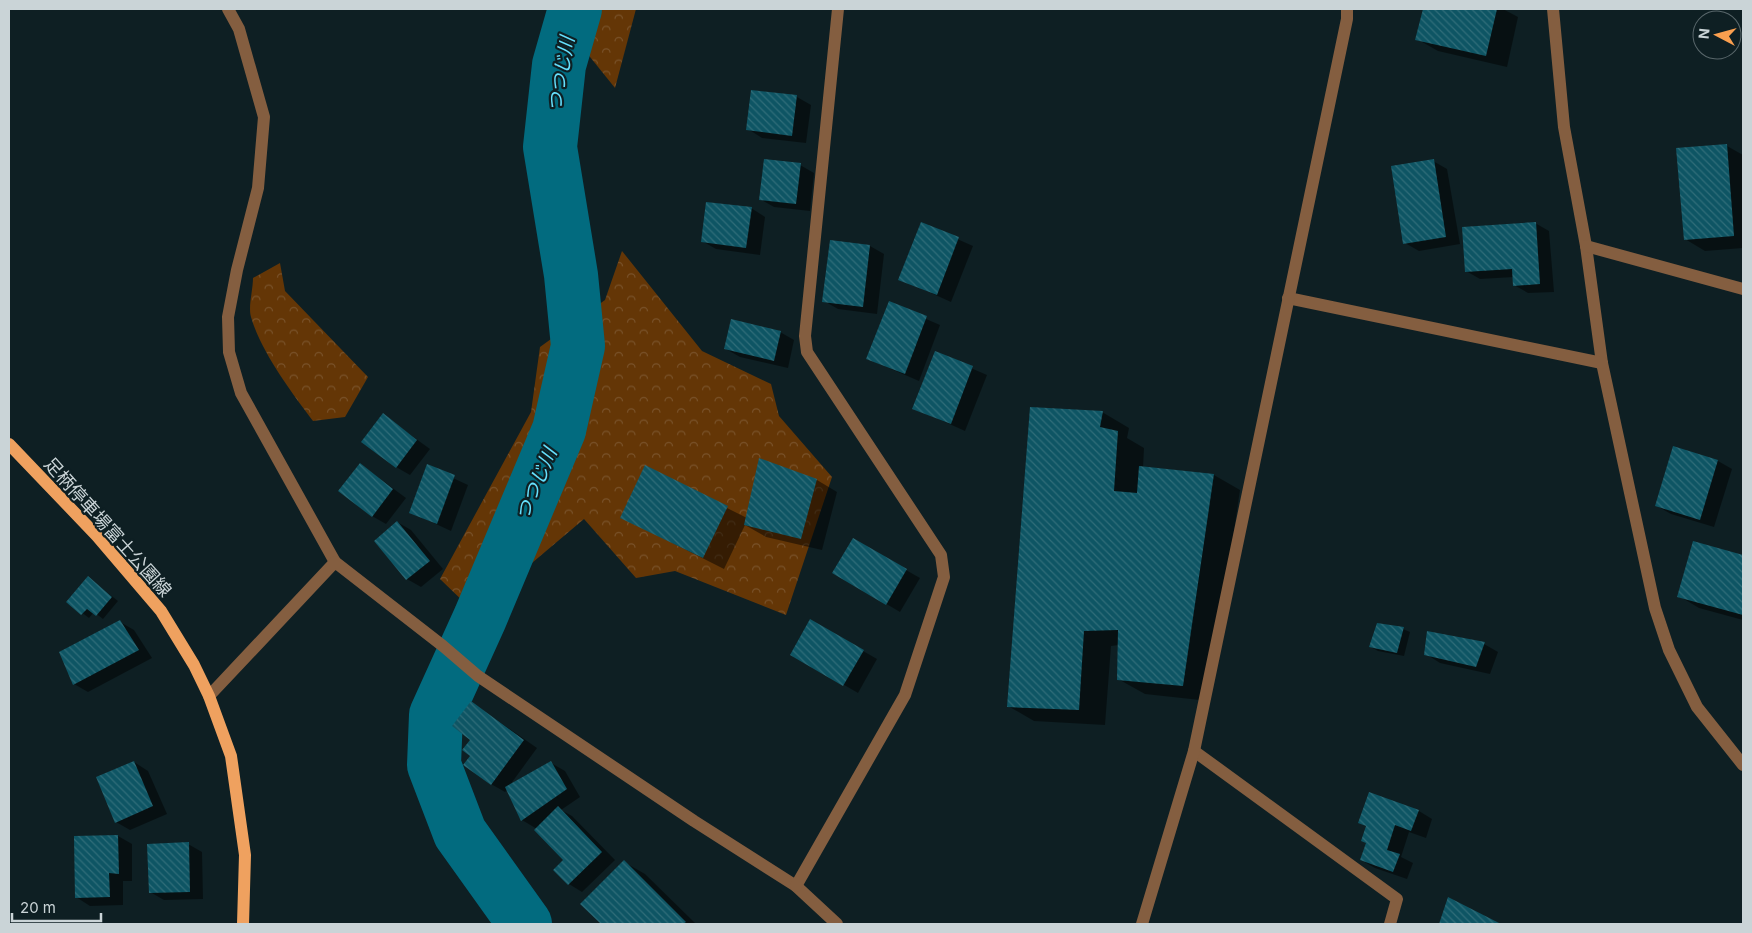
<svg xmlns="http://www.w3.org/2000/svg" width="1752" height="933" font-family="Inter,'Noto Sans JP',sans-serif">
<defs>
<pattern id="forest-crowns" width="20" height="18" patternUnits="userSpaceOnUse" patternTransform="scale(1.25)"><rect width="20" height="18" fill="#643606"/><path d="M2 6a3 3 0 1 1 6 0M12 15a3 3 0 1 1 6 0" fill="none" stroke="#79522a"/></pattern>
<pattern id="building-back-hatch" width="6" height="6" patternUnits="userSpaceOnUse" patternTransform="scale(1.25)"><rect width="6" height="6" fill="#0e5564"/><path d="M-1 5l2 2M0 0l6 6M5-1l2 2" fill="none" stroke="#306d79"/></pattern>
</defs>
<rect width="100%" height="100%" fill="#0e1f23"/>
<!-- forest -->
<g fill="url(#forest-crowns)">
<path d="M582,9H636L615,88L582,47Z"/>
<path d="M622,251L702,351L771,384L779,416L832,477L786,615L675,571L636,578L584,519L526,568L498,635L440,579L531,412L540,347L605,300Z"/>
<path d="M280,263L285,291L368,377L345,417L313,421C292,393 261,352 251,317C248,307 253,290 253,278Z"/>
</g>
<!-- shadow -->
<g fill="#0007">
<path d="M1424,9H1503L1518,17L1507,67L1438,51L1417,39Z"/>
<path d="M797,97L811,105L806,143L762,138L748,129Z"/>
<path d="M1727,146L1743,155V248L1705,251L1685,239Z"/>
<path d="M1433,161L1447,169L1460,244L1419,251L1405,243Z"/>
<path d="M800,165L814,173L810,211L774,207L760,199Z"/>
<path d="M751,208L765,217L760,255L716,249L702,241Z"/>
<path d="M921,223L973,246L951,302L900,279Z"/>
<path d="M1535,223L1549,231L1554,292L1528,293L1514,285V277L1480,279L1466,271Z"/>
<path d="M831,242L870,246L884,254L877,314L838,309L824,301Z"/>
<path d="M889,303L940,325L919,381L868,359Z"/>
<path d="M780,332L794,340L788,368L740,357L726,349Z"/>
<path d="M936,353L987,375L965,431L914,408Z"/>
<path d="M1102,412L1129,428L1127,438L1144,448L1143,468L1214,475L1240,490L1209,701L1145,694L1118,679L1119,645L1111,646L1105,725L1034,721L1008,706Z"/>
<path d="M383,415L430,449L410,475L396,467Z"/>
<path d="M1674,448L1718,461L1732,469L1714,527L1671,514L1657,506Z"/>
<path d="M360,464L406,498L386,524L372,516Z"/>
<path d="M427,466L468,485L451,531L410,512Z"/>
<path d="M645,467L747,518L817,480L837,492L822,550L766,537L745,525L724,569L621,517Z"/>
<path d="M397,522L411,530L443,569L421,587L407,579Z"/>
<path d="M853,540L920,578L900,612L834,573Z"/>
<path d="M1693,542L1743,556V620L1699,608L1679,596Z"/>
<path d="M94,582L118,601L103,619L94,612L89,618L68,602Z"/>
<path d="M811,621L877,659L858,693L791,654Z"/>
<path d="M120,622L134,630L152,658L88,692L74,684Z"/>
<path d="M1403,629L1410,632L1404,656L1378,651L1371,647Z"/>
<path d="M1484,644L1498,652L1490,674L1440,663L1426,654Z"/>
<path d="M471,702L537,748L510,785L551,763L565,771L580,797L561,810L572,816L615,860L582,892L569,884L565,860L537,829L522,820L508,789L505,792L491,784L471,756Z"/>
<path d="M134,762L148,771L167,814L130,830L116,822Z"/>
<path d="M1419,811L1432,819L1426,838L1409,832L1401,857L1413,863L1407,879L1375,868L1361,860L1367,844V827L1359,822Z"/>
<path d="M118,836L132,844V881H123V905L90,906L76,897Z"/>
<path d="M188,844L202,852L203,899L164,900L150,892Z"/>
<path d="M624,862L645,874L696,924H602L582,904Z"/>
<path d="M1449,899L1498,924H1441Z"/>
</g>
<g fill="none" stroke-linecap="round" stroke-linejoin="round">
<!-- river -->
<path stroke="#026b7f" stroke-width="54" d="M525,924L460,833L434,765L436,715L480,618L559,430L578,346L571,275L550,147L559,65L575,9"/>
</g>
<!-- building -->
<g fill="url(#building-back-hatch)">
<path d="M1423,9H1497L1486,56L1415,40Z"/>
<path d="M751,90L797,95L792,136L746,130Z"/>
<path d="M1727,144L1734,236L1684,240L1676,148Z"/>
<path d="M764,159L801,163L796,204L759,200Z"/>
<path d="M1434,159L1446,237L1403,244L1391,166Z"/>
<path d="M706,202L752,207L746,248L701,242Z"/>
<path d="M921,222L959,237L937,295L898,280Z"/>
<path d="M1536,222L1540,284L1513,286L1512,269L1465,272L1462,227Z"/>
<path d="M830,240L870,245L863,307L822,302Z"/>
<path d="M889,301L927,316L905,374L866,359Z"/>
<path d="M731,319L781,331L774,361L724,349Z"/>
<path d="M935,351L973,366L951,424L912,409Z"/>
<path d="M1030,407L1103,411L1100,427L1118,431L1114,491L1137,493L1139,466L1214,474L1183,686L1117,680L1118,630L1084,631L1079,710L1007,707Z"/>
<path d="M383,413L417,440L396,468L361,442Z"/>
<path d="M1673,446L1718,460L1700,520L1655,506Z"/>
<path d="M759,458L817,479L801,539L744,525Z"/>
<path d="M360,463L393,489L372,517L338,491Z"/>
<path d="M427,464L455,475L437,524L409,513Z"/>
<path d="M645,465L728,506L703,558L620,518Z"/>
<path d="M397,521L430,561L406,580L374,541Z"/>
<path d="M853,538L907,569L886,605L832,573Z"/>
<path d="M1693,541L1743,555V615L1677,597Z"/>
<path d="M88,576L112,597L96,616L87,609L81,615L66,602Z"/>
<path d="M810,619L864,650L843,686L790,655Z"/>
<path d="M120,620L139,650L73,685L59,652Z"/>
<path d="M1377,623L1404,627L1397,653L1369,647Z"/>
<path d="M1427,631L1485,642L1476,667L1424,655Z"/>
<path d="M471,701L524,740L491,785L463,765L470,756L462,750L470,740L452,726Z"/>
<path d="M134,761L153,806L115,823L96,777Z"/>
<path d="M551,761L567,789L521,821L505,787Z"/>
<path d="M1369,792L1419,810L1411,831L1395,825L1387,850L1400,854L1393,872L1360,860L1366,843L1361,841L1366,826L1358,823Z"/>
<path d="M558,806L602,852L568,885L553,870L563,860L534,830Z"/>
<path d="M118,835L119,874L109,873L110,897L75,898L74,836Z"/>
<path d="M189,842L190,892L149,893L147,844Z"/>
<path d="M624,860L686,922L683,924H601L580,904Z"/>
<path d="M1448,897L1501,924H1439Z"/>
</g>
<g fill="none" stroke-linecap="round" stroke-linejoin="round">
<!-- minor -->
<g stroke="#845e40" stroke-width="12">
<path d="M228,9L239,29L264,117L258,188L237,270L228,317L229,352L241,393L335,562"/>
<path d="M1553,9L1564,127L1586,246L1602,363L1655,608L1669,650L1697,707L1743,765"/>
<path d="M1586,246L1743,289"/>
<path d="M1288,298L1602,363"/>
<path d="M209,696L335,562L443,646L478,676L694,821L796,886L837,924"/>
<path d="M1194,751L1397,899L1390,924"/>
<path d="M796,886L905,695L944,577L941,555L807,352L805,336L838,9"/>
<path d="M1142,924L1194,751L1347,19V9"/>
</g>
<!-- major -->
<path stroke="#efa15f" stroke-width="12" d="M9,444L97,536L161,611L194,665L209,696L231,756L245,855L243,924"/>
</g>
<g text-anchor="middle" dominant-baseline="central" stroke-width="4.5" stroke-linejoin="round" paint-order="stroke">
<!-- street labels -->
<g font-size="18" fill="#cad4d7" stroke="#0e1f23">
<text transform="translate(108 527) rotate(48)">足柄停車場富士公園線</text>
</g>
<!-- water labels -->
<g font-size="19" font-style="italic" fill="#66e1fe" stroke="#0e1f23">
<text transform="translate(561 74) rotate(-80)">つつじ川</text>
<text transform="translate(536 484) rotate(-67)">つつじ川</text>
</g>
</g>
<!-- border -->
<rect width="1752" height="933" fill="none" stroke="#cad4d7" stroke-width="20"/>
<!-- north arrow -->
<g transform="translate(1717 35) rotate(276)"><circle r="24" fill="#0e1f23" stroke="#59676b"/>
<path d="M0-4L9 19L0 12L-9 19Z" fill="#fa9f4f"/>
<text y="-8" font-size="14" font-weight="bold" text-anchor="middle" fill="#cad4d7">N</text>
</g>
<!-- scale -->
<path d="M12 913v8h89v-8" fill="none" stroke="#cad4d7" stroke-width="2.5"/>
<text x="20" y="913" font-size="15" fill="#cad4d7" stroke="#0e1f23" stroke-width="4" paint-order="stroke">20 m</text>
</svg>
